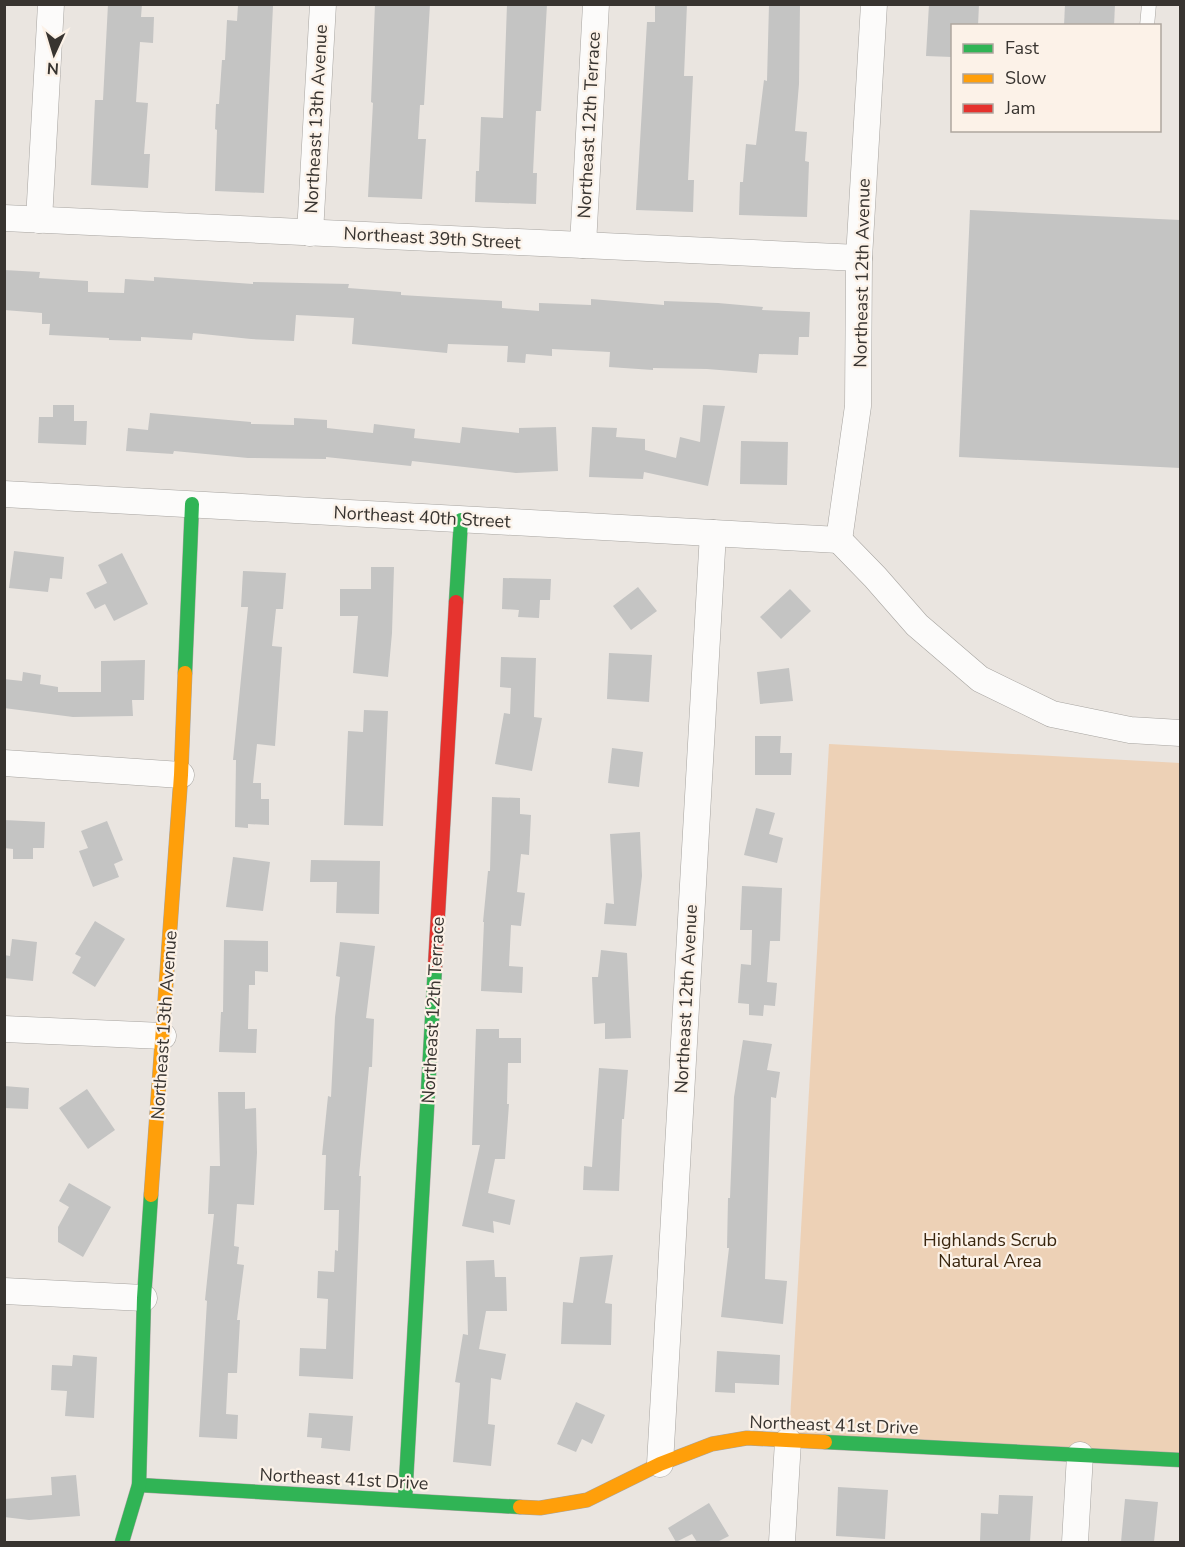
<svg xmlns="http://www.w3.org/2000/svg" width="1185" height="1547" font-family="'Nunito Sans',sans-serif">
<rect width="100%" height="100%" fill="#eae5e0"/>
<!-- green -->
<path fill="#edd1b6" d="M829,744L1180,763V1456L789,1438Z"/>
<!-- building -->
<g fill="#c4c4c3">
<path d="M108,4H142L141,17H154L153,43L140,42L136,102L148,103L144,154H150L148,188L91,185L95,100H103Z"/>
<path d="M375,4H430L424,105H420L418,139H426L422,199L368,197L373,103L371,102Z"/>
<path d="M507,4H547L541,111H536L533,173H537L536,204L475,202L476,171H479L481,117L503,118Z"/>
<path d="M655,4H687L684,76H693L688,180H694L693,212L636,210L647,22H655Z"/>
<path d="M769,4H800L799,84L795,131L807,132L805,161L809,162L807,217L739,215L740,182H743L746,144L756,145L764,80L767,81Z"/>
<path d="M929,4H979L978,26H952V57L926,56Z"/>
<path d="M1065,4H1115L1114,26H1064Z"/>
<path d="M238,5L273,6L264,193L215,191L217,130L215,129L216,104H219L222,60H225L227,20L237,21Z"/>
<path d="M970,210L1180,220V468L959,457Z"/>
<path d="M4,270L40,272L39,278L88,281V292L124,293L125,279L154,281V277L253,284V282L349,284L348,288L401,292V295L502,301V308L539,311V303L591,305V299L664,305V301L718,303L763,307L762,310L810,312L809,337H799L798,355L759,354L757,373L707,369L653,368V370L609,367L610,352L552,349V356L526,354L525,363L507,362L508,346L448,344L447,353L352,344L354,318L296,315L294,341L251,339L193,333L192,340L141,337V341L109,340V338L49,335L50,324H42V313L4,310Z"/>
<path d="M53,405H74V421H87L86,445L38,443L39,417H53Z"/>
<path d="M703,405L725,406L708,486L644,472L643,479L589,477L592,427L617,428L616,437L645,439V450L676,458L680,437L700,442Z"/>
<path d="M150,413L251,422V424L294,425V418L327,420V428L373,433L374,424L415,429L414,438L460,443L462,427L519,433V428L556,427L558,471L516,473L412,461L411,466L326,457V459L248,458L174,451L173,454L126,451L128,428L148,430Z"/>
<path d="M741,441L788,442L787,485L740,484Z"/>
<path d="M14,551L64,557L62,579L50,578L48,592L9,588Z"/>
<path d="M122,553L148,604L114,621L105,604L95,609L86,593L107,583L98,565Z"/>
<path d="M371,567H394L392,633L388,677L353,673L358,616H340V589H371Z"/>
<path d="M243,571L286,573L283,609H276L272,646L282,647L275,746L257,744L253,783H261V799H269V825L248,824V828L235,827L236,760H233L248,607H241Z"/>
<path d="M503,578L551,579L550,600H540L539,618L518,617L519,610L502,609Z"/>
<path d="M638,587L657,611L631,630L613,606Z"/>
<path d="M790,589L811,611L781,639L760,617Z"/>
<path d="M609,653L652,655L649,702L607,699Z"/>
<path d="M501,657L536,658L534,717L542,718L532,771L495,764L504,713L510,714L511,688L500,687Z"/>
<path d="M145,660L144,700H132L133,716L73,717L4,708V679L22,681L23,672L41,675L40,684L58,687V692H101V661Z"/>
<path d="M789,668L793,701L760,704L757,672Z"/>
<path d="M364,710L388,711L383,826L344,825L348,731L363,732Z"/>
<path d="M755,736H781L780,753H792L791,775H755Z"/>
<path d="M612,748L643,752L639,787L608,783Z"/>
<path d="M492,797L520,798V814L531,815L529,855L521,854L517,892L525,893L521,926L511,925L509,966L523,967L522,993L481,991L484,922H483L488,871H490Z"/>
<path d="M756,808L775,813L769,834L783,838L777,863L744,855Z"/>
<path d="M4,820L45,822L44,848H33V859H13V849L4,848Z"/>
<path d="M107,821L123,860L114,864L119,877L93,887L79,851L88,848L81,831Z"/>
<path d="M640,832L642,876L636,926L604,924L606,903L614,904L610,834Z"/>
<path d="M233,857L270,862L263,911L226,907Z"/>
<path d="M311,860L380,861L379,914L336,913L337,882H310Z"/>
<path d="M742,886L782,888L780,941H770L767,982L777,983L775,1006L764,1005L763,1016L749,1015V1004L738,1003L741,964L751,965L752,930H740Z"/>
<path d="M95,921L125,939L95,987L72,973L81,957L75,954Z"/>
<path d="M12,939L37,942L33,981L4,978V955L10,956Z"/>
<path d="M224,940L268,941V972L255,971V985H249L248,1029H257L256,1053L219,1052L221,1012H223Z"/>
<path d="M340,942L375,946L366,1018L374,1019L372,1067H369L359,1176H361L353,1379L299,1376L300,1348L326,1349L328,1299L317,1298L318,1271L334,1272L335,1250L338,1251L339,1210H324L326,1155H322L328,1096L331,1097L335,1017L340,977L336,976Z"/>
<path d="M601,950L627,953L631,1038L605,1039V1023L594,1024L592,977H598Z"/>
<path d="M476,1029H499V1038H521V1063H508L507,1104H509L505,1159H495L488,1193L515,1200L510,1225L493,1221L494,1233L462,1226L480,1145H472Z"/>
<path d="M743,1040L772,1044L767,1070L780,1072L776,1098L771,1097L765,1279L787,1281L783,1324L721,1317L729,1248H727L728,1198H730L734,1097Z"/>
<path d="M599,1068L628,1070L624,1119H622L619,1191L583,1190L584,1166L592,1167Z"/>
<path d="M4,1086L29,1088L28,1109L4,1108Z"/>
<path d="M87,1089L115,1130L88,1149L59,1108Z"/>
<path d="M218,1092H245V1109L256,1108L257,1153L254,1205L237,1204L234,1246L239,1247L237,1264L244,1265L237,1320H240L237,1373H228L226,1414L238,1415L237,1439L199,1437L207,1301L205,1300L214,1214H208L210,1166H220Z"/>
<path d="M69,1183L111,1207L83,1257L58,1242V1227L69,1207L59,1201Z"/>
<path d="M613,1255L605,1303L612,1304L611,1345L561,1344L563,1302L573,1303L580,1257Z"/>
<path d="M494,1260L495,1277H506L507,1311H486L479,1349L506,1354L501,1380L491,1378L488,1424L495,1425L491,1466L453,1462L460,1383L455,1382L463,1334L468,1335L466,1261Z"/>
<path d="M717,1351L780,1355L779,1385L735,1383V1393L715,1392Z"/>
<path d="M73,1355L97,1357L94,1418L65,1416L67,1391L51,1390L52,1365L72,1366Z"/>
<path d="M576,1402L605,1415L592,1444L582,1439L576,1452L557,1444Z"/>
<path d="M309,1413L353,1416L350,1451L321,1448L322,1438L307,1437Z"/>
<path d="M76,1475L80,1516L29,1520L4,1517V1499L52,1495L51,1477Z"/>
<path d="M838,1487L888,1490L885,1539L836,1536Z"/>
<path d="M999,1495L1033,1496L1030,1542H980L981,1513L998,1514Z"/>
<path d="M1125,1499L1158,1502L1154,1542H1121Z"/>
<path d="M709,1503L729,1536L717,1542H697L692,1534L676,1542L668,1528Z"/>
</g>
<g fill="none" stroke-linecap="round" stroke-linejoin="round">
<defs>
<path id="lane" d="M1147,26L1149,4"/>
<g id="street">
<path d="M4,218L859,258"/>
<path d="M39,220L51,4"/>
<path d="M310,233L323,4"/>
<path d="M583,245L596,4"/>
<path d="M4,494L839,540"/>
<path d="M839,540L858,406L859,258L874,4"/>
<path d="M839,540L875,577L917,625L980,679L1052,714L1130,730L1180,733"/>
<path d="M4,763L181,775"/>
<path d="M4,1029L163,1036"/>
<path d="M4,1291L144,1298"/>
<path d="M660,1464L713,533"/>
<path d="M782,1542L788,1441"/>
<path d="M1075,1542L1080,1455"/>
</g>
<g id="fast">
<path d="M456,602L461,520"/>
<path d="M185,673L192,504"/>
<path d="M825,1442L1180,1460"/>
<path d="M139,1485L520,1507"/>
<path d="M405,1500L435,966"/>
<path d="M122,1542L139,1485L144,1298L151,1195"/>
</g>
<g id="slow">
<path d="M151,1195L181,775L185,673"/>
<path d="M520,1507L540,1508L587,1500L660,1464L712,1444L747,1438L825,1442"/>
</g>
<path id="jam" d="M435,966L456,602"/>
</defs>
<!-- lane casing -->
<use href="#lane" stroke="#a7a4a0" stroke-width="15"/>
<!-- street casing -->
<use href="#street" stroke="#a7a4a0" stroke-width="27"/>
<!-- fast casing -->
<use href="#fast" stroke="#a7a4a0" stroke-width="15"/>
<!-- slow casing -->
<use href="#slow" stroke="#a7a4a0" stroke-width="15"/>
<!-- jam casing -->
<use href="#jam" stroke="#a7a4a0" stroke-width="15"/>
<!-- lane -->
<use href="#lane" stroke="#fcfbfa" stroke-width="14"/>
<!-- street -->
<use href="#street" stroke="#fcfbfa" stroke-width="26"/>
<!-- fast -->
<use href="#fast" stroke="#30b455" stroke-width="14"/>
<!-- slow -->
<use href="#slow" stroke="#ff9f0a" stroke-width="14"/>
<!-- jam -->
<use href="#jam" stroke="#e5322d" stroke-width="14"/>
</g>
<g text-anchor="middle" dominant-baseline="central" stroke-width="4.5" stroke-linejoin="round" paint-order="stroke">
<!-- street labels -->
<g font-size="18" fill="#383430" stroke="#fcf2e8">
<text transform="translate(316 119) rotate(-87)">Northeast 13th Avenue</text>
<text transform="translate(589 125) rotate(-87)">Northeast 12th Terrace</text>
<text transform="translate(432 238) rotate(3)">Northeast 39th Street</text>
<text transform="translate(862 273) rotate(-89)">Northeast 12th Avenue</text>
<text transform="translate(422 517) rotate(3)">Northeast 40th Street</text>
<text transform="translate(686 999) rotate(-87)">Northeast 12th Avenue</text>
<text transform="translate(433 1010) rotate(-87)">Northeast 12th Terrace</text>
<text transform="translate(164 1025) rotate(-86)">Northeast 13th Avenue</text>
<text transform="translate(834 1425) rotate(2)">Northeast 41st Drive</text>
<text transform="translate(344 1479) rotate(3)">Northeast 41st Drive</text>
</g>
<!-- park labels -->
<g font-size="18" fill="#3a260f" stroke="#fcf2e8">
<text x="990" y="1240">Highlands Scrub<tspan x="990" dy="21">Natural Area</tspan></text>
</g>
</g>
<!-- border -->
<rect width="1185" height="1547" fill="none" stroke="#383430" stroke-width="12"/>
<!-- legend -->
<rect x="951" y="24" width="210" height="108" fill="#fcf2e8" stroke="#aea69e" stroke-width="1.5"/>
<rect x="963" y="44" width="30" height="9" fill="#30b455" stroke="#aea69e" stroke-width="1.5"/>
<text x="1005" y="54" font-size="18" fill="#383430">Fast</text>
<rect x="963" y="74" width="30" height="9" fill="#ff9f0a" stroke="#aea69e" stroke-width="1.5"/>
<text x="1005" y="84" font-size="18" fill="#383430">Slow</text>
<rect x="963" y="104" width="30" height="9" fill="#e5322d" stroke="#aea69e" stroke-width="1.5"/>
<text x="1005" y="114" font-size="18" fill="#383430">Jam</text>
<!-- north arrow -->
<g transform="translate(54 54) rotate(184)" stroke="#fcf2e8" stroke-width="4.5" paint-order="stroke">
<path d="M0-4.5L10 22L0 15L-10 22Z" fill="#383430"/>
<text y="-9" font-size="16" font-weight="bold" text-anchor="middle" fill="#383430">N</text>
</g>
</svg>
